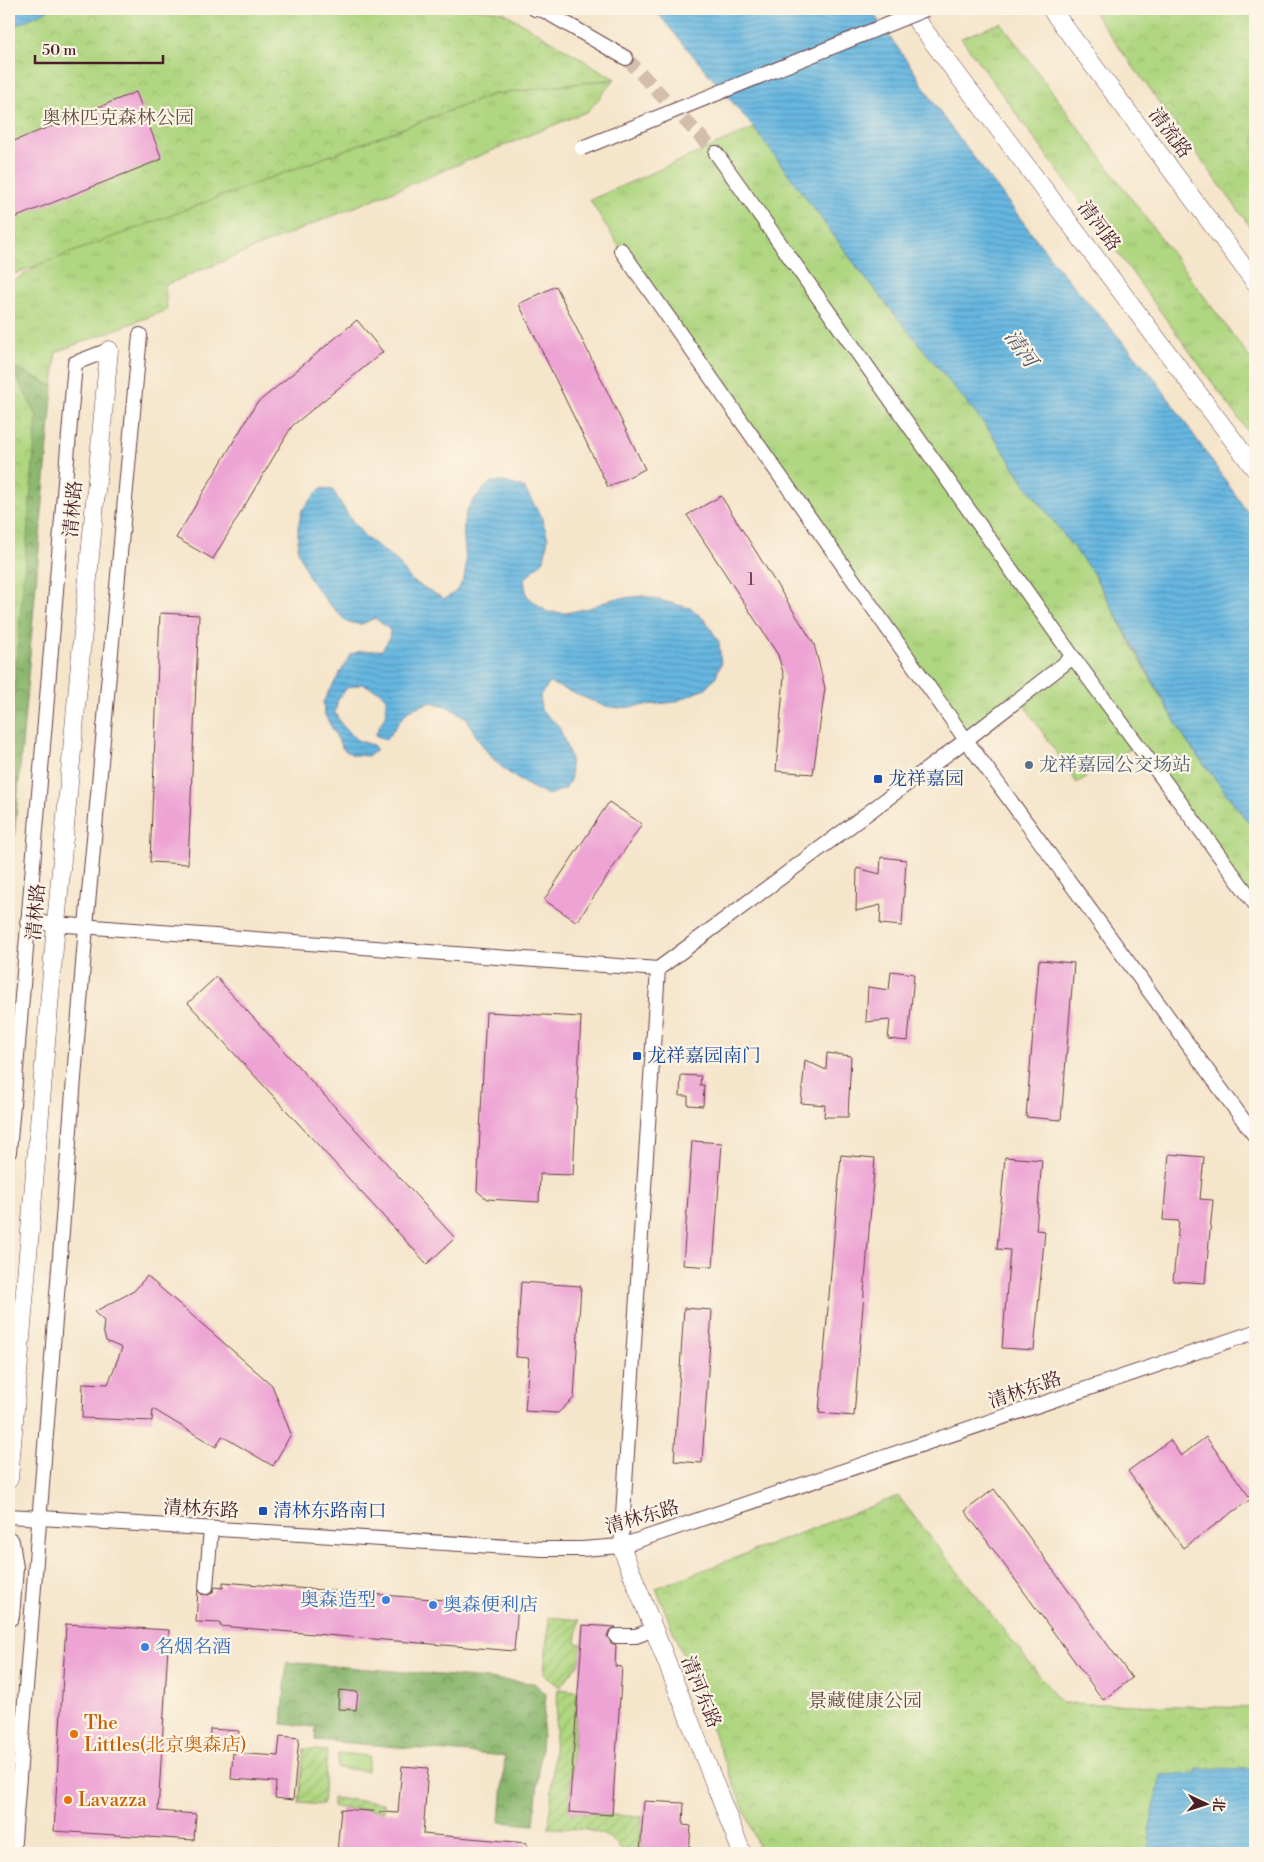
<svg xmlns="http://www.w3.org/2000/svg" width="1264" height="1862" font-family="'Libre Bodoni','Noto Serif SC',serif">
<defs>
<pattern id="grass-tufts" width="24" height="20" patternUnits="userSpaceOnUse" patternTransform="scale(1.25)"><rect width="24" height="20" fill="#afd680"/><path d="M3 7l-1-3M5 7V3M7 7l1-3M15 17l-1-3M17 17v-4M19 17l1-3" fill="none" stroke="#98b76f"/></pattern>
<pattern id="forest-crowns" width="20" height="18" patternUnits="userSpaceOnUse" patternTransform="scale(1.25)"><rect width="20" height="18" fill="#8bb76e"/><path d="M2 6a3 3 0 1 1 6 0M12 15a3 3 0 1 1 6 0" fill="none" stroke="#74945b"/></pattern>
<pattern id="park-crowns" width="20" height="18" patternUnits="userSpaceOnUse" patternTransform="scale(1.25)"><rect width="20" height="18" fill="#afd680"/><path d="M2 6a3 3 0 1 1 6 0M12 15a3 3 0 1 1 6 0" fill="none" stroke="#98b76f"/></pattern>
<pattern id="garden-furrows" width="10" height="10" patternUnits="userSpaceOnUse" patternTransform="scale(1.25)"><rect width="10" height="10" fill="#afd680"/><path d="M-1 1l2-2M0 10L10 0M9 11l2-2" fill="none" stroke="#98b76f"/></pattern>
<pattern id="water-rules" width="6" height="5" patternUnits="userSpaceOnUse" patternTransform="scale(1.25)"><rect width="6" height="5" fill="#66b7e1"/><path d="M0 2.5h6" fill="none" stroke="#5694b7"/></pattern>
</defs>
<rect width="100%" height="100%" fill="#fcf5e5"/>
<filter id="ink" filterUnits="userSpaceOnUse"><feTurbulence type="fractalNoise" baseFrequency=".02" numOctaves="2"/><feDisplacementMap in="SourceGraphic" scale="10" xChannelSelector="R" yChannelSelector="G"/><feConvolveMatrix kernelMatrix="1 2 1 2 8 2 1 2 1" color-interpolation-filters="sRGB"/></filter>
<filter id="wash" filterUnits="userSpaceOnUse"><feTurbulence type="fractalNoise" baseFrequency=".0096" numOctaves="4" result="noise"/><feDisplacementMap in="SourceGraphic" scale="20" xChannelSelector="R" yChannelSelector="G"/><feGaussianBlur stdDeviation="1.12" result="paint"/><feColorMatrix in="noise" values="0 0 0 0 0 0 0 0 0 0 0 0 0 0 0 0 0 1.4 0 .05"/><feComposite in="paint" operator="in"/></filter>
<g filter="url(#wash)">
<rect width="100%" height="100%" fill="#f5e5cb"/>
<!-- grass -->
<g fill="url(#grass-tufts)" stroke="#7c7a56">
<path d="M1001,23L1255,365V441L961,38Z"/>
<path d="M615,79L588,111L165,285L167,310L56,352L53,386L9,365V284L61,251L354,146L494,94Z"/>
<path d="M754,128L992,434L1027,486L1093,573L1137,655L1186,740L1255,831V904L1137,744L1077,783L1018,696L966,740L621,250L590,200Z"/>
<path d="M338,1753L369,1756L367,1771L337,1768Z"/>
</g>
<!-- forest -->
<g fill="url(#forest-crowns)" stroke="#6a6b4c" fill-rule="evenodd">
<path d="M9,365L53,386L9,897Z"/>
<path d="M287,1662L534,1683L546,1694L534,1825L500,1822L505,1756L315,1740L316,1727L282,1724ZM340,1690L357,1692L356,1710L338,1709Z"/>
</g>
<!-- park -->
<g fill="url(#park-crowns)" stroke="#7c7a56">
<path d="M9,9H479L503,12L615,79L494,94L9,276Z"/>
<path d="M1091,9H1255V233Z"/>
<path d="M9,364L37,416L9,753Z"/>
<path d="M898,1496L1061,1703L1255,1708V1853H761L656,1588Z"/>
</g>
<!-- garden -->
<g fill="url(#garden-furrows)" stroke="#7c7a56">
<path d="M549,1617L579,1620L576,1643L583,1644L581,1660L560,1687L544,1675Z"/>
<path d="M558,1689L577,1691L569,1812L642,1817L640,1853H623C608,1826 576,1829 549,1828Z"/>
<path d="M304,1749L327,1751L323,1805L299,1803Z"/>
<path d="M332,1798L384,1803V1811L332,1807Z"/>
</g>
<!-- water -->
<g fill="url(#water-rules)" stroke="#586b86">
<path d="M9,9H50L9,29Z"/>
<path d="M654,9H870L912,68L943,117L1059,269L1152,375L1255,523V831L1186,741L1093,573L1028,488L992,434L866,279L754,128Z"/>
<path d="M491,482H505L524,488L541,516L548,538L544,560L524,580L527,596L547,612L566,613L589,608L613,599L643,596L690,608L706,621L719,642L721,664L715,678L706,688L675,702L620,708L604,706L550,683L540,695L541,710L559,726L570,756L571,778L565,789L548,795C510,779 484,757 467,718L448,707L432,702L419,706L407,712L386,740L375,735L386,714V699L379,691L362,684L347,688L338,699L335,713L342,725L357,740L373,745L377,750L368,756L353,755L343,749L325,715L323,702L351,654L361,651L382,650L389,639L390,630L375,618L362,624L348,623L328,603L310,580L298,551V527L302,510L321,488L332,489L350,518L365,537L397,561L411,580L444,599C481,581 458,547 465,516C468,503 482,491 491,482Z"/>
<path d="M1197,1768L1255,1769V1853H1149L1150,1827L1161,1775L1196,1773Z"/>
</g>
<g id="blocks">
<!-- building -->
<g fill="#eda3d4">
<path d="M136,92L162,159L9,220V143Z"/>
<path d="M556,286L645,469L608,487L519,304Z"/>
<path d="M357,320L383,352L292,426L213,559L176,538L256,404Z"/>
<path d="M721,496L814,644L825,688L813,774L776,771L784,676L778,655L687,515Z"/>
<path d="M160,613L199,615L188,864L150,862Z"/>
<path d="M609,802L642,824L577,922L544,900Z"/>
<path d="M881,857L906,860L902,926L880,924L881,905L856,911L857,868L880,874Z"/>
<path d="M1039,960L1074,963L1061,1120L1026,1117Z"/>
<path d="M891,971L914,974L908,1041L888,1039L890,1020L866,1022L868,987L889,990Z"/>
<path d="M216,977L455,1238L427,1264L188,1003Z"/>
<path d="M486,1012L581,1017L573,1175L540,1174L539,1202L487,1199L477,1191Z"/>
<path d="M827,1053L851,1056L848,1117H824L825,1105L801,1103L805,1060L826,1070Z"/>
<path d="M681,1075L701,1076L700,1085H704L703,1106L688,1105V1096H680Z"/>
<path d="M692,1141L722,1143L713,1267L683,1265Z"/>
<path d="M1169,1154L1204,1157L1200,1199L1213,1200L1205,1283L1173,1281L1179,1221L1163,1220Z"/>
<path d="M841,1155L875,1158L854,1416L819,1413Z"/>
<path d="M1005,1157L1042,1160L1036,1230L1045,1231L1034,1350L1002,1348L1010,1250L997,1249Z"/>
<path d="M147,1276L272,1385L291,1434L273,1466L222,1436L216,1447L153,1409L152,1421L82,1418L83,1383L108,1384L122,1348L106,1341L103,1330L104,1321L94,1312L134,1291Z"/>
<path d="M521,1282L581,1286L574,1398L558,1413L525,1411L529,1358L516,1357Z"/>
<path d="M684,1308L712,1310L702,1463L674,1461Z"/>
<path d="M1206,1437L1251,1499L1183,1548L1128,1471L1170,1440L1181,1456Z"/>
<path d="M994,1489L1132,1678L1103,1700L965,1511Z"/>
<path d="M223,1582L518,1606L514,1651L220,1626V1623L196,1622L198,1590L201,1594L209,1595L213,1592L215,1587L223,1588Z"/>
<path d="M66,1624L169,1630L158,1811L196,1814L194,1840L54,1831Z"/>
<path d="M583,1625L616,1627L609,1631L607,1636L611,1643L616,1645L615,1666L622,1667L612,1815L569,1812Z"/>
<path d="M339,1690L358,1692L356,1710L338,1709Z"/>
<path d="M210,1729L239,1731L238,1749L209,1747Z"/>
<path d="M280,1736L299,1738L293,1800L275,1798L276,1782L231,1779L233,1753L278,1756Z"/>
<path d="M402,1766L428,1768L423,1834L527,1843V1853H337L341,1809L398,1813Z"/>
<path d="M644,1801L684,1803L683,1825L691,1826L689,1853H640Z"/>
</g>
</g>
</g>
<g filter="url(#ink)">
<use href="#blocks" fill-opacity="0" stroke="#643d43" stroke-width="1"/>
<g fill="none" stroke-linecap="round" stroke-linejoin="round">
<!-- minor-tunnel -->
<path stroke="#d3bdab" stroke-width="14" stroke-dasharray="14 7" stroke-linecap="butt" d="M626,58L716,153"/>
<defs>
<g id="minor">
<path d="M535,9L543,10L626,58"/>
<path d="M716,153L1073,657L1255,904"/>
<path d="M621,250L966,740L1255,1136"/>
<path d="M27,922L658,969"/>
<path d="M9,1152L75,363L109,350"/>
<path d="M9,1516L542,1549H582L621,1546L1255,1332"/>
<path d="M621,1546L658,969L966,740L1073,657"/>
<path d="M206,1587L211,1529"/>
<path d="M616,1636H636L644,1633"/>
<path d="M13,1853L86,926L140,335"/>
</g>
<g id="tertiary">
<path d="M908,9L1255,469"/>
<path d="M1051,9L1255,282"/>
<path d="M9,1479L56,924L109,350"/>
<path d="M621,1546L742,1853"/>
</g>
<path id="secondary" d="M9,1542L13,1568L9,1616"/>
</defs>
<!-- minor casing -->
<use href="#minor" stroke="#643d43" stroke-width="16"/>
<!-- tertiary casing -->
<use href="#tertiary" stroke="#643d43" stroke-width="19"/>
<!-- secondary casing -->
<use href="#secondary" stroke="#643d43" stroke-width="22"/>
<!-- minor -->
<use href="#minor" stroke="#fff" stroke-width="14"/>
<!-- tertiary -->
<use href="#tertiary" stroke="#fff" stroke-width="18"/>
<!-- secondary -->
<use href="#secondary" stroke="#fff" stroke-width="20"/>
<defs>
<path id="minor-bridge" d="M582,148L926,9"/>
</defs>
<!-- minor-bridge casing -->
<use href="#minor-bridge" stroke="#643d43" stroke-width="16" stroke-linecap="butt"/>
<!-- minor-bridge -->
<use href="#minor-bridge" stroke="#fff" stroke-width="14"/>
</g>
</g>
<!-- markers -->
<circle fill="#5c6f8a" stroke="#fcf5e5" stroke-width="2" cx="1029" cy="765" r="5"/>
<g fill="#1a4fb4" stroke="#fcf5e5" stroke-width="2">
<rect x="873" y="774" width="10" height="10" rx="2.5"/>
<rect x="632" y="1051" width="10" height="10" rx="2.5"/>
<rect x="258" y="1506" width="10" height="10" rx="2.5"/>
</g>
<g fill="#3f7fe0" stroke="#fcf5e5" stroke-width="2">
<circle cx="386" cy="1600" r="5"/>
<circle cx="433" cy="1605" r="5"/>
<circle cx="145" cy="1647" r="5"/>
</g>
<g fill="#e8710a" stroke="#fcf5e5" stroke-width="2">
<circle cx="74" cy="1734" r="5"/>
<circle cx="68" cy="1800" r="5"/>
</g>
<g text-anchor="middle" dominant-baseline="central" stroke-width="4.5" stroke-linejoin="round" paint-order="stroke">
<!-- number labels -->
<g font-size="16" fill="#734055">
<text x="751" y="580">1</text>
</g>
<!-- park labels -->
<g font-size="19" fill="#634d40" stroke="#fcf5e5">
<text x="118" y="118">奥林匹克森林公园</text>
<text x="865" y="1701">景藏健康公园</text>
</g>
<!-- street labels -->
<g font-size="19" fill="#4a1f2b" stroke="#fcf5e5">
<text transform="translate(1170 133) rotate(53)">清流路</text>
<text transform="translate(1099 226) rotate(53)">清河路</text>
<text transform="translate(73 509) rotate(-85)">清林路</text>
<text transform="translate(36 912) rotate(-85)">清林路</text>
<text transform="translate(1025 1390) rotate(-19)">清林东路</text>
<text transform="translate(201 1509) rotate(3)">清林东路</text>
<text transform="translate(642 1517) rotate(-16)">清林东路</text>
<text transform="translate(701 1692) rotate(68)">清河东路</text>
</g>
<!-- service labels -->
<g font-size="19" fill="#4e5e75" stroke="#fcf5e5" text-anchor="start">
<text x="1039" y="765">龙祥嘉园公交场站</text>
</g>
<!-- transit labels -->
<g font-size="19" fill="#164399" stroke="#fcf5e5" text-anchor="start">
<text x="888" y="779">龙祥嘉园</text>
<text x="647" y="1056">龙祥嘉园南门</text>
<text x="273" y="1511">清林东路南口</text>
</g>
<!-- shop labels -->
<g font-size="19" fill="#366cbe" stroke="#fcf5e5" text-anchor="start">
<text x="376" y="1600" text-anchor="end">奥森造型</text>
<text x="443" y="1605">奥森便利店</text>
<text x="155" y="1647">名烟名酒</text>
</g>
<!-- food labels -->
<g font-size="19" fill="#c56008" stroke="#fcf5e5" text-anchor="start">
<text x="84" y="1723">The<tspan x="84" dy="22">Littles(北京奥森店)</tspan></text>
<text x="78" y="1800">Lavazza</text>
</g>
<!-- water labels -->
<g font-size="20" font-style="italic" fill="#54546b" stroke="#fcf5e5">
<text transform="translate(1020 349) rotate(54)">清河</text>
</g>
</g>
<!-- margin -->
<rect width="1264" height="1862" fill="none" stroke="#fcf5e5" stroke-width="30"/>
<!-- north arrow -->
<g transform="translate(1206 1804) rotate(94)" stroke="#fcf5e5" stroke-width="4" paint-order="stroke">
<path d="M0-4L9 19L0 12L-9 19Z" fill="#4a1f2b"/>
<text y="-8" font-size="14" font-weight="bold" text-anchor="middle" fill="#4a1f2b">北</text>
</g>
<!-- scale -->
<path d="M35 55v8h128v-8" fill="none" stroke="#4a1f2b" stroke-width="2.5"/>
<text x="42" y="55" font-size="15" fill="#4a1f2b" stroke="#fcf5e5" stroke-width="4" paint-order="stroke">50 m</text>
</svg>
